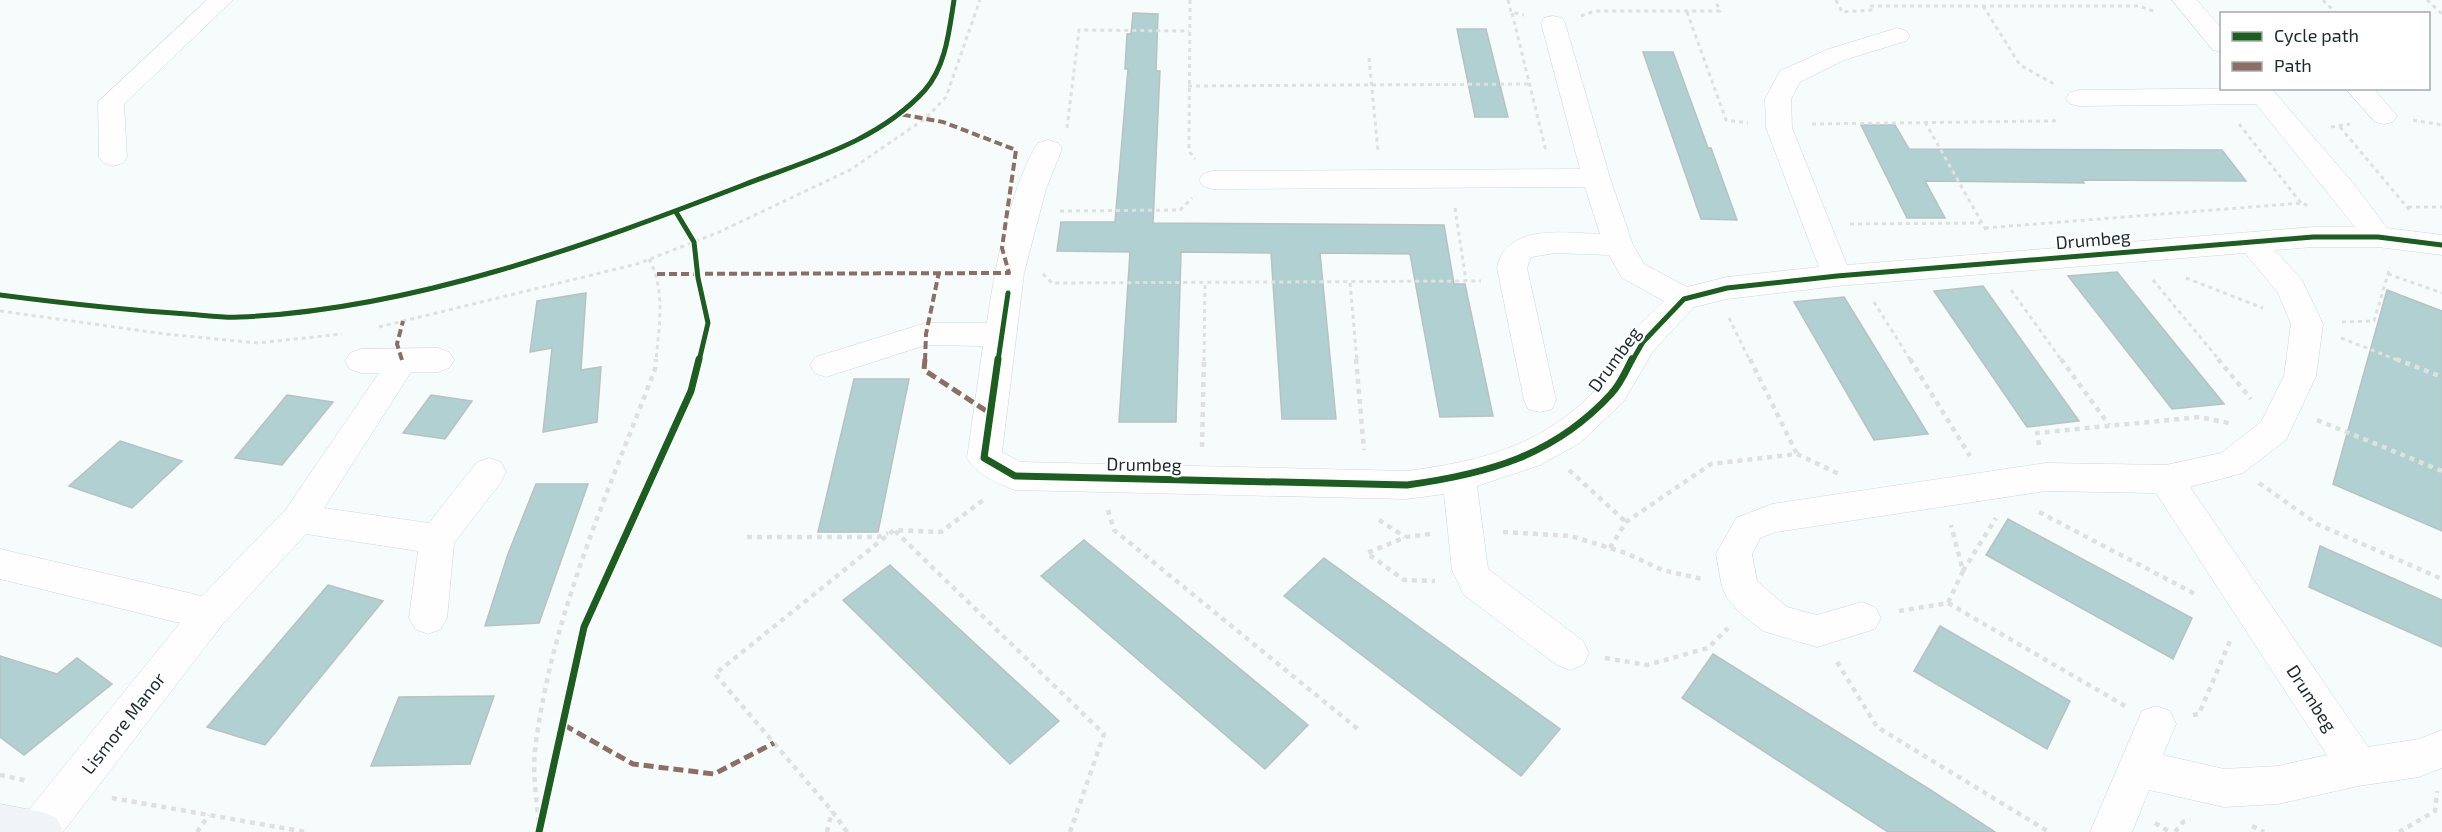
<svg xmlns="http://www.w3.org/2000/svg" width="2442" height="832" font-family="'Exo 2',sans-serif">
<rect width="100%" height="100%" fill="#f6fbfc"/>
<!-- building -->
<g fill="#b0d0d1" stroke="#b8c2c2" stroke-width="1.5">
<path d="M1133,13L1158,14L1156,71H1160L1153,223L1444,225L1454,284H1465L1493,416L1440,417L1410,254L1320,253L1336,419H1282L1271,253L1181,252L1176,422H1119L1130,252L1057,251L1061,222H1115L1128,69H1125L1127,34H1131Z"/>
<path d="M1457,29H1486L1508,117H1475Z"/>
<path d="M1643,52H1673L1708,148H1711L1737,220L1701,219Z"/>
<path d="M1861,125H1895L1909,149L2222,150L2246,181L2082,180L2084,183L1925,181L1945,218H1907Z"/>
<path d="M2117,272L2155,319L2224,404L2172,409L2068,276Z"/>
<path d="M1983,286L2022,341L2079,421L2027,427L1934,291Z"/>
<path d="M2387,290L2442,311V531L2333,484Z"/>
<path d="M586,293L581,370L601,367L597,422L543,432L552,348L530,352L537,301Z"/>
<path d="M1844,297L1890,372L1928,434L1874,440L1794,302Z"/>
<path d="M854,379H909L878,532H818Z"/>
<path d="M287,395L333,402L282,465L235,458Z"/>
<path d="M431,395L472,401L445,439L403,433Z"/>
<path d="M120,441L182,461L132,508L69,486Z"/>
<path d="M536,484H588L539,623L485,626L508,554Z"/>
<path d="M2008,519L2192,618L2173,659L1986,555Z"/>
<path d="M1084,540L1308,725L1265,769L1041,576Z"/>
<path d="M2320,546L2442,600V647L2309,587Z"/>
<path d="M1324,558L1560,729L1521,776L1284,596Z"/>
<path d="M890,565L1059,721L1010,764L843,600Z"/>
<path d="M328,585L383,601L265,745L207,727Z"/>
<path d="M1940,626L2070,701L2047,749L1914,671Z"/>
<path d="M1713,654L1929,789L1995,832H1888L1682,698Z"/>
<path d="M0,656L57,674L77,658L112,684L24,755L0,737Z"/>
<path d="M494,696L470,764L371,766L399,697Z"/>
</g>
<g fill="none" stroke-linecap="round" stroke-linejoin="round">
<defs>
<g id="minor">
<path d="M207,0H233L124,104L127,157L123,163L113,166L103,163L99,157L98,102Z"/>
<path d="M2172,0H2197L2222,29V52L2213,50Z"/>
<path d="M1553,16L1562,18L1565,23L1610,178L1633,245L1644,264L1687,287L1727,277L1819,267L1766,128L1765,99L1780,71L1826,50L1897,28L1906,31L1910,36L1906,41L1844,60L1800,82L1791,99L1792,128L1847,265L2313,227H2355L2256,104L2079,106L2070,104L2066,98L2070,92L2079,90L2271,88L2353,183L2387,228L2442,235V255L2378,247H2313L2275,250L2302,280L2323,324L2316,376L2286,440L2243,473L2190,487L2368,747L2419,739L2442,730V768L2419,777L2358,786L2278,804L2224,807L2149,790L2132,832H2090L2142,711L2156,706L2170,711L2176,724L2163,755L2224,769L2278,766L2327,755L2156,493L2046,491L1776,532L1760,538L1752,554L1757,581L1787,607L1817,615L1862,602L1875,607L1881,618L1875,629L1817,647L1763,631L1740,613L1727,598L1722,587L1716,554L1736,518L1772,504L2046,463L2166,465L2221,453L2261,422L2284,376L2291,324L2278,293L2245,253L1837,286L1727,299L1694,307L1654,350L1623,402L1580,443L1540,465L1477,486L1488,569L1583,641L1589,653L1583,665L1570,670L1557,665L1464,595L1452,570L1444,494L1407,499L1015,490C998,484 976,474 967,458L983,346L926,345L826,377L815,373L810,365L815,357L926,323H987C994,272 1010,186 1038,143L1048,140L1058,143L1062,149L1046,189L1024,273L1002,452L1020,462L1407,471C1483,461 1546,445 1600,385C1613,370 1620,350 1632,334C1641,322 1653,312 1664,301L1622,278L1609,255L1555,253L1531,257L1527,268L1556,400L1552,409L1540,412L1528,409L1524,400L1497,268C1505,223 1566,233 1600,234L1585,187L1213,189L1203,186L1199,180L1203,174L1213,171L1580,169L1541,23L1544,18Z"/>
<path d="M2345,88H2373L2397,116L2393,122L2384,124L2375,122Z"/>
<path d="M438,348L449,352L454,360L449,368L438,372H411L324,508L429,523L477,462L489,458L501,462L506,472L501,482L454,543L447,618L441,629L428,634L415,629L409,618L418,551L306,534L222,625L63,832H18L23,817L180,623L0,579V549L202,596L286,509L379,373H361L350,369L345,361L350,353L361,349Z"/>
</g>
<path id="major" d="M0,804L42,812L57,818L63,832H0Z"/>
</defs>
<!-- minor casing -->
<use href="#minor" stroke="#ced7da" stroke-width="1"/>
<!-- major casing -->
<use href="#major" stroke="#d3d7d9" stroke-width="1"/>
<!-- path-far1 -->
<g stroke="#dfe1e1" stroke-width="3" stroke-dasharray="4 4" stroke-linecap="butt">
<path d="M1190,0L1189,151L1195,159"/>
<path d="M1508,0L1511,12L1524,15"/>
<path d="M1836,0L1842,12L1871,10L1869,6H2139L2156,12"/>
<path d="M2323,0L2337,14"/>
<path d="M2427,0L2442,14"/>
<path d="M1983,6L2020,65L2054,84"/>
<path d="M1687,12L1726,120L1748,123"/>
<path d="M1512,13L1546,151"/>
<path d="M1581,16L1595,11H1720L1715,0"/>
<path d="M1369,58L1378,151"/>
<path d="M1188,86L1530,84"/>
<path d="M2413,120L2442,125"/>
<path d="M1925,122L1986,230"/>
<path d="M1812,124L2054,121L2058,118"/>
<path d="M2239,124L2301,203"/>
<path d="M2331,127L2350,124"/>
<path d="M2340,127L2411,212"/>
<path d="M1067,128L1079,30L1189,31"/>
<path d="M2408,207H2442"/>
<path d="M1455,208L1466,281"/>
<path d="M1060,211L1180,210L1192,198"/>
<path d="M1850,224L1981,223"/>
<path d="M1985,228L2302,203L2308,206"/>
<path d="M649,259C666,291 659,326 656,361"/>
<path d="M1043,274L1052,283L1481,281"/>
<path d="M2388,274L2442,293"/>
<path d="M2186,278L2263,308"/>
<path d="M2153,280L2220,361"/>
<path d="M1350,283L1357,361"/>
<path d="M2011,290L2062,361"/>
<path d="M1874,302L1911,361"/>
<path d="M0,311L165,334L258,343L342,334"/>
<path d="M1729,318L1750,361"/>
<path d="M2342,322L2374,321L2390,267"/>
<path d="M379,327L637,264L717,233L850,170L926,118L946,97L980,0"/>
<path d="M2341,338L2400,361"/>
<path d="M1204,361L1205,283"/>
</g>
<!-- path -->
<g stroke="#dfe1e1" stroke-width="4.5" stroke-dasharray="5 5" stroke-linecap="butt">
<path d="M1356,359L1364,450"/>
<path d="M1750,359L1797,454"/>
<path d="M1910,359L1970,456"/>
<path d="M2061,359L2109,425"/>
<path d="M2218,359L2251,399"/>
<path d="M2396,359L2442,377"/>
<path d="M2317,420L2442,471"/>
<path d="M2039,445L2037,433L2199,417L2229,423"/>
<path d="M1202,447L1204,359"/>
<path d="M1569,470L1626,522"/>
<path d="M2259,483L2317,524L2442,579"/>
<path d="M1108,510L1114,530L1359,730"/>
<path d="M2039,512L2197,595"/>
<path d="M1379,520L1405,537"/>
<path d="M895,531L1104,734L1070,832"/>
<path d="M1503,532L1571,536L1626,553L1662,570L1702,579"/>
<path d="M1430,534L1406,537L1367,553L1404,580L1435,581"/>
<path d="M747,537H878L888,533"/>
<path d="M1610,548L1626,522L1711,464L1797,454L1839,474"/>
<path d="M1963,571L1996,518"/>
<path d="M1948,603L2125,706"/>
<path d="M1899,611L1948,603L1963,571L1951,525"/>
<path d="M1605,658L1647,665L1708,648L1728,628"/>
<path d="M1837,662L1877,727L2049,832"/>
<path d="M2193,715L2199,714L2230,641"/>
<path d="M0,775L28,781"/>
<path d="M112,798L306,832"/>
<path d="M2155,823L2170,832"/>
<path d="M2252,826L2264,832"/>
<path d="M197,832L209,815"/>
<path d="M539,832C538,806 532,776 535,750C551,617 608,493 655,369L656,359"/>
<path d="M827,832L832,811"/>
<path d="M847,832L832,811L715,674L894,530L941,532L986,498"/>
<path d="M2175,832L2183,822L2190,819"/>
<path d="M2399,832L2435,811L2437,791"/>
</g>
<!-- minor -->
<use href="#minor" fill="#fefeff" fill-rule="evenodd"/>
<!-- major -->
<use href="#major" fill="#f1f4f7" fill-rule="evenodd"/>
<!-- quiet-far1 -->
<g stroke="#8d6e63" stroke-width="4" stroke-dasharray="8 4" stroke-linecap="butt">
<path d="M657,274L1009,273L1002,248L1016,150L943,122L899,114"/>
<path d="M402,360L397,344L403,321"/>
<path d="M925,361L926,334L939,272"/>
</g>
<!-- quiet -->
<g stroke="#8d6e63" stroke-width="5" stroke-dasharray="10 5" stroke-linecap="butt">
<path d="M925,359L924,370L991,414"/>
<path d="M564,725L633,764L714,774L774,743"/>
</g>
<defs>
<g id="cycleway-far1">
<path d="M676,212L694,242L698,278L708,323L699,361"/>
<path d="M0,295C62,303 124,310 187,314C204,315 222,318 240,317C411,310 588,245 746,184C808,160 878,142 925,90C946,66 949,31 954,0"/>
<path d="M998,361L1008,293"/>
<path d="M1632,361L1643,342L1684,299L1727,288L1837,276L2313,237H2378L2442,245"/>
</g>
<g id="cycleway">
<path d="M998,359L984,458L1015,476L1407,485C1487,474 1554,456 1611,394C1620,385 1626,371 1632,359"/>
<path d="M539,832L584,627L691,391L699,359"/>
</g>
</defs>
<!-- cycleway-far1 casing -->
<use href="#cycleway-far1" stroke="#fff" stroke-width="8"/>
<!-- cycleway casing -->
<use href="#cycleway" stroke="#fff" stroke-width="10"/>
<!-- cycleway-far1 -->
<use href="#cycleway-far1" stroke="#1b5e20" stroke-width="5"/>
<!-- cycleway -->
<use href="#cycleway" stroke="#1b5e20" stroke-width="7"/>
</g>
<g text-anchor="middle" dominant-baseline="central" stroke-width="4.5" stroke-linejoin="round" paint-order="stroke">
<!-- street labels -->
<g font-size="18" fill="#1c2b30" stroke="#fff">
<text transform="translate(2093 239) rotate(-5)">Drumbeg</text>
<text transform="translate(1614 359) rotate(-54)">Drumbeg</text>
<text transform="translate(1144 464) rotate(1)">Drumbeg</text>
<text transform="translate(2312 698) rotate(57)">Drumbeg</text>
<text transform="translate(123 723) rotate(-52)">Lismore Manor</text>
</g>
</g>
<!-- legend -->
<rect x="2220" y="12" width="210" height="78" fill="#ffffff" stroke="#a4aaac" stroke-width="1.5"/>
<rect x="2232" y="32" width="30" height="9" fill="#1b5e20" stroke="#a4aaac" stroke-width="1.5"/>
<text x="2274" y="42" font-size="18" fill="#1c2b30">Cycle path</text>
<rect x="2232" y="62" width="30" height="9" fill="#8d6e63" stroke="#a4aaac" stroke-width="1.5"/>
<text x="2274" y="72" font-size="18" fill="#1c2b30">Path</text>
</svg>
